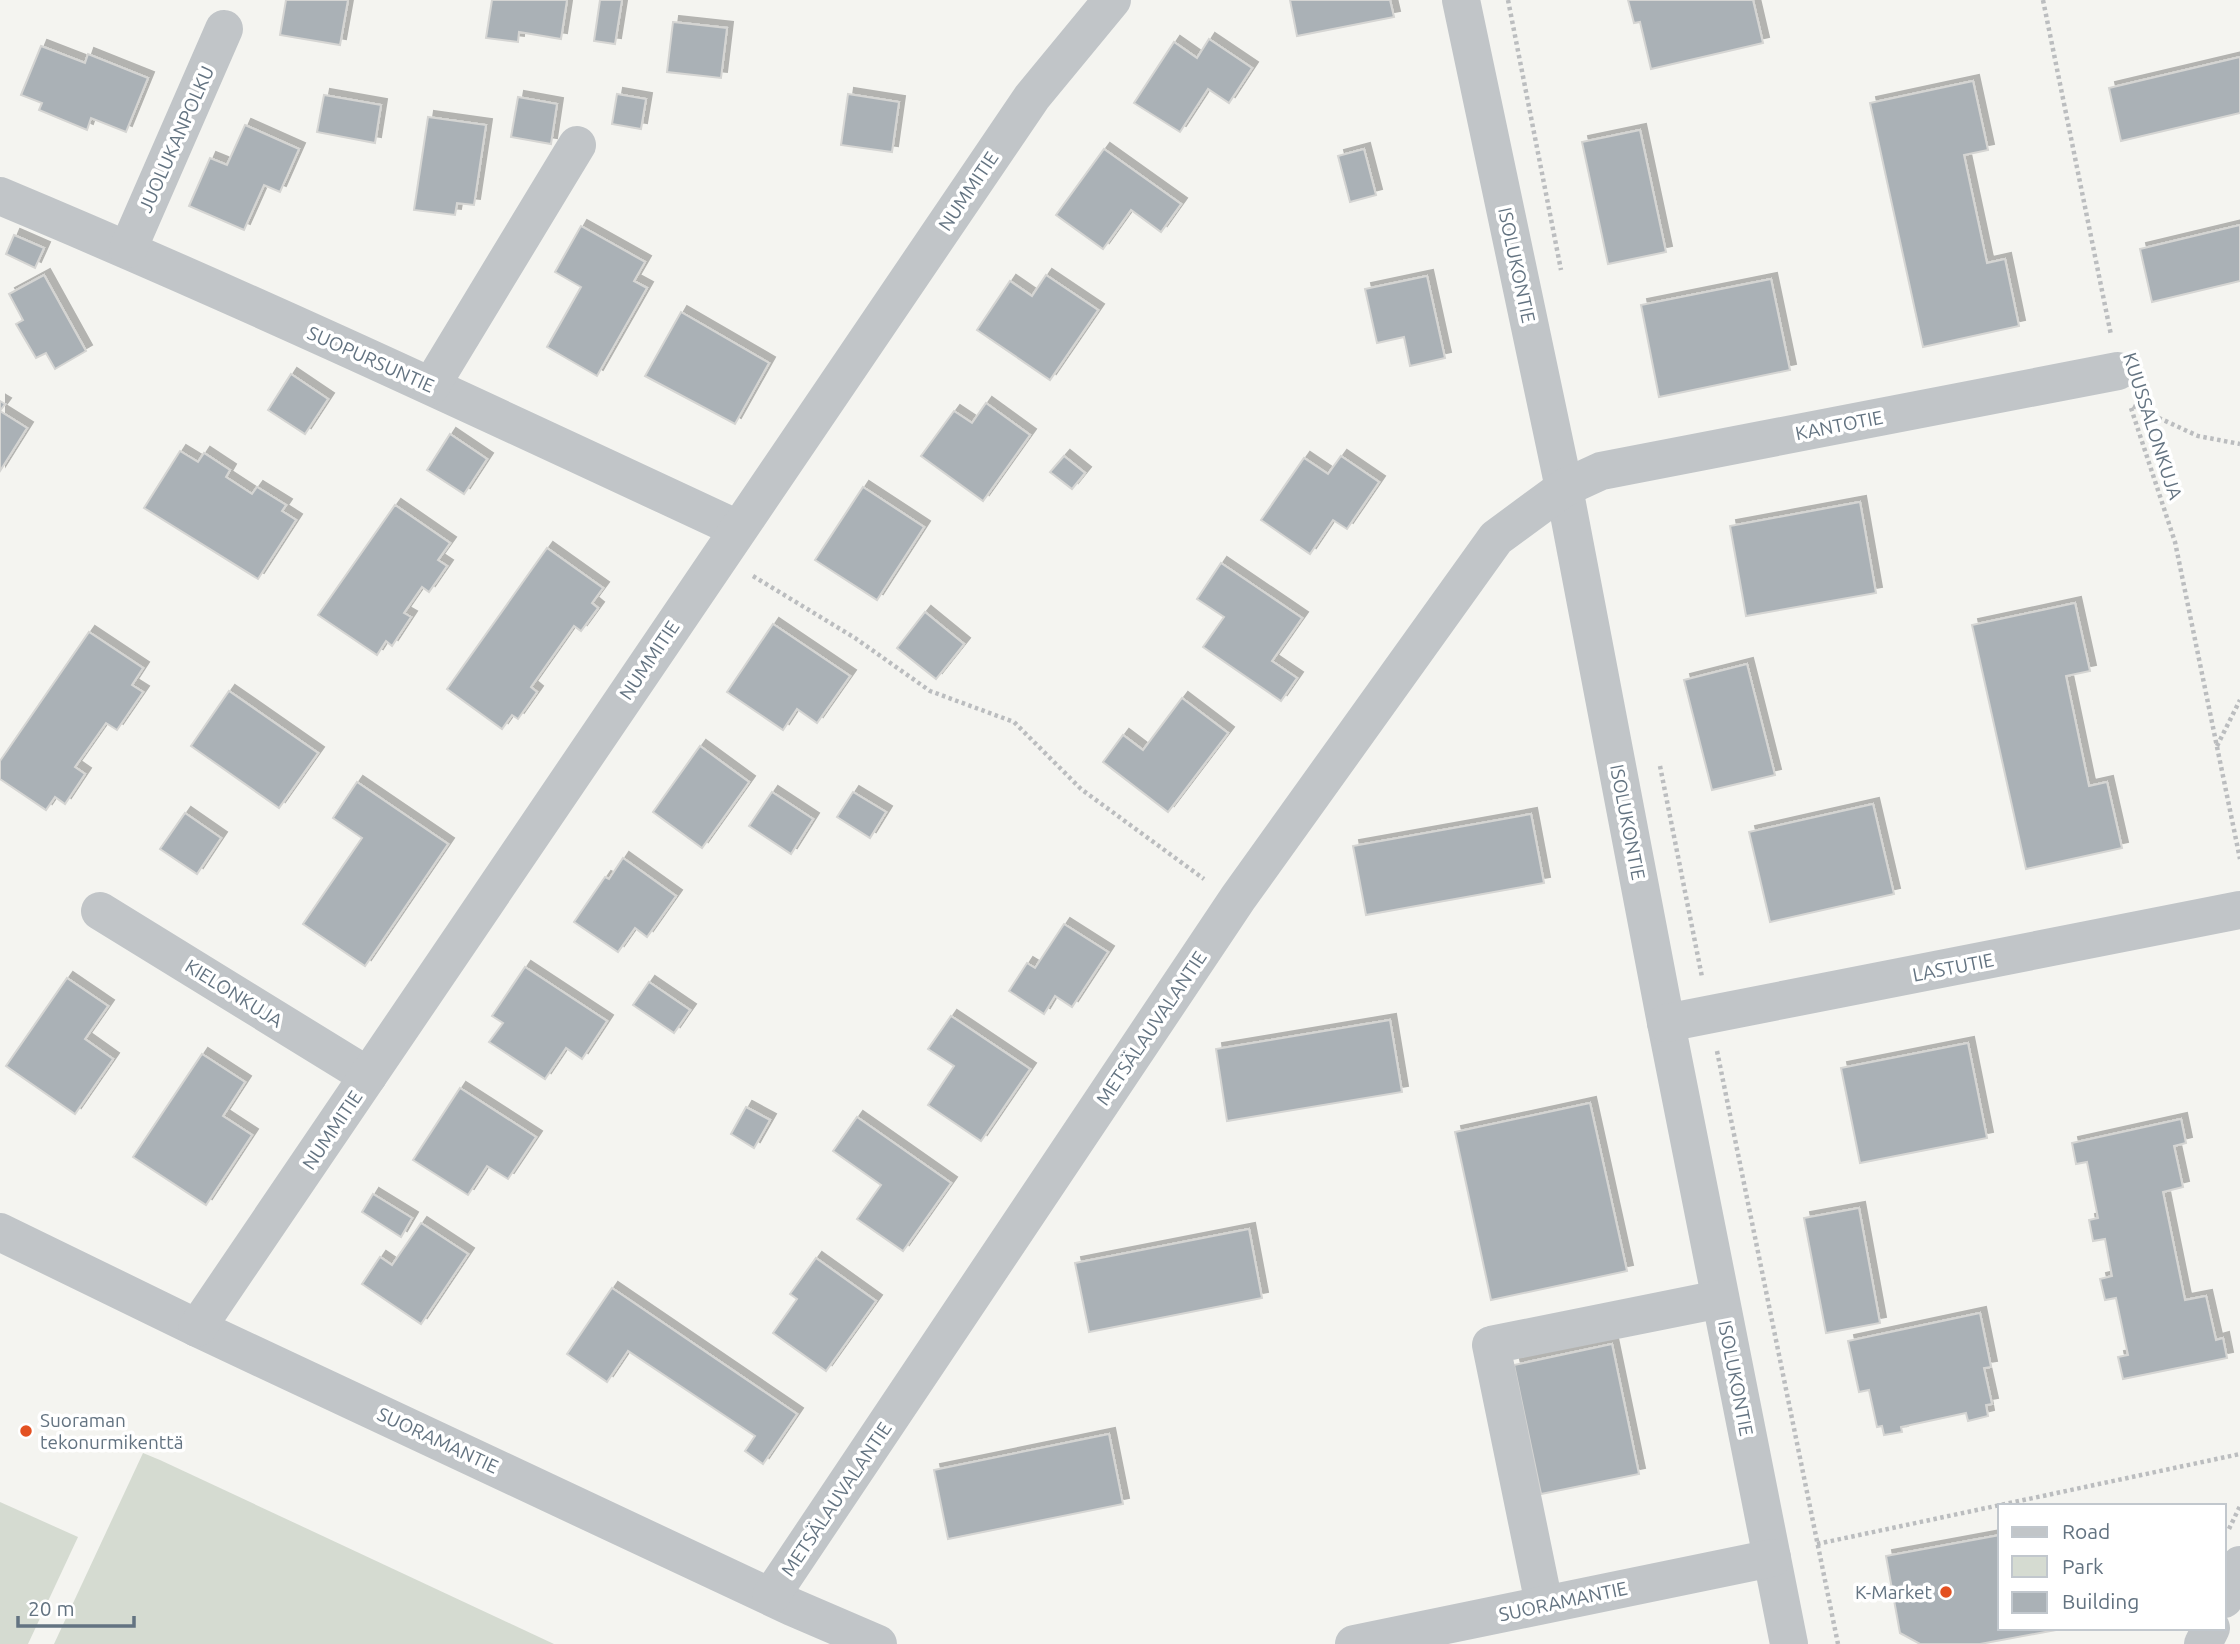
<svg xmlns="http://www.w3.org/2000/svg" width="2240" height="1644" font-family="Ubuntu,sans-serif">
<defs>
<filter id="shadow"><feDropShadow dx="6" dy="-6" stdDeviation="0" flood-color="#0004"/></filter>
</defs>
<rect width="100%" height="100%" fill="#f4f4f0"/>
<!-- green -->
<g fill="#d5dbd1">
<path d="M143,1453L160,1460L554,1644H54Z"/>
<path d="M0,1502L78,1537L28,1644H0Z"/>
</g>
<!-- building -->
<g fill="#aab1b6" stroke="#d5d5d3" stroke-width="2" filter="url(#shadow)">
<path d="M286,0H348L340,45L280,35Z"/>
<path d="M492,0H567L561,39L519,32L518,42L486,38Z"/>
<path d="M600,0H622L615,44L594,41Z"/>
<path d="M1290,0H1390L1394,17L1297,36Z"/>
<path d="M1628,0H1753L1763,43L1651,69L1640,22L1634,23Z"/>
<path d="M673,22L727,28L721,78L667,72Z"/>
<path d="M1209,39L1252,68L1229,103L1208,89L1180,132L1134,103L1174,42L1197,58Z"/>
<path d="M41,46L85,63L88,54L148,78L126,132L91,118L87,130L39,110L42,103L21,95Z"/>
<path d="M2240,57V113L2121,141L2109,88Z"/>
<path d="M1973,81L1988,150L1964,155L1987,263L2005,259L2019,326L1923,347L1870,103Z"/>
<path d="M617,94L646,99L641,129L612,124Z"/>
<path d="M848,94L899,102L892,152L841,145Z"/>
<path d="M324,95L381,105L375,143L317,132Z"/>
<path d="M518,97L557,104L551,144L511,137Z"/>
<path d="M428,117L486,125L474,205L457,203L455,215L414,210Z"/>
<path d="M245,125L299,149L280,192L264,185L244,230L189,206L210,158L227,165Z"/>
<path d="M1640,130L1666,252L1608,264L1582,142Z"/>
<path d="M1104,149L1181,204L1161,232L1131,210L1103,249L1056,215Z"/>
<path d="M1364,149L1376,195L1350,202L1338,156Z"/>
<path d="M2240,225V281L2152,302L2140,249Z"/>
<path d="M581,226L645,262L634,281L647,288L597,376L547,347L581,287L555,272Z"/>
<path d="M14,235L44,248L35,268L6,254Z"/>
<path d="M44,275L86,351L55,369L46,353L36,358L16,324L23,320L9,294Z"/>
<path d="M1046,275L1098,310L1050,380L977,330L1010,281L1032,296Z"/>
<path d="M1427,276L1445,358L1410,366L1404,337L1377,343L1365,289Z"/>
<path d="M1771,279L1790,370L1659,397L1641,305Z"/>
<path d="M681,312L769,363L735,424L645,376Z"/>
<path d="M291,374L328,399L305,434L268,410Z"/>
<path d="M0,401L5,404L0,411L27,428L0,471Z"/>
<path d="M986,403L1030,435L983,501L921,456L954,411L972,423Z"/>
<path d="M450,434L487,459L464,494L427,470Z"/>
<path d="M180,451L198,462L204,453L230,470L226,477L252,494L257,487L286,505L282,511L296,520L258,579L144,508Z"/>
<path d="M1064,456L1085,473L1072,489L1050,472Z"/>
<path d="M1341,456L1379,482L1347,529L1333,520L1310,554L1261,520L1304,458L1328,474Z"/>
<path d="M863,487L924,527L877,600L815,560Z"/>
<path d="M1860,502L1876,593L1746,616L1730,526Z"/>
<path d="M395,505L450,543L438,560L447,566L429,592L422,587L404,613L411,617L392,646L386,641L377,655L318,615Z"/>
<path d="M547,548L603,588L592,603L598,608L581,631L574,626L531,687L537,692L518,719L512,715L502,729L447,689Z"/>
<path d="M1221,563L1302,618L1272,661L1297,678L1281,701L1203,647L1224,617L1197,599Z"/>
<path d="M2075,603L2090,671L2066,676L2089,786L2107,782L2122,848L2026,869L1972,625Z"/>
<path d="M925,612L964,644L936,679L897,648Z"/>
<path d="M773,624L850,676L817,723L797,709L783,730L727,692Z"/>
<path d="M89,632L143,668L132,685L143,692L117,730L106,723L75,767L85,774L65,804L55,797L46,810L0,779V761Z"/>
<path d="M1747,664L1775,775L1712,790L1684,680Z"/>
<path d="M229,691L318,753L279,808L191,746Z"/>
<path d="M1182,698L1228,733L1168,812L1103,762L1123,735L1143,750Z"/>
<path d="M700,746L749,782L702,848L653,812Z"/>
<path d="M357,782L448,844L365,966L303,924L362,838L333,818Z"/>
<path d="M772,792L813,819L791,854L749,826Z"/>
<path d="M853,792L886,812L870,838L837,817Z"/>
<path d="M1873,804L1894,894L1770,922L1749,832Z"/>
<path d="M185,813L221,838L197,874L160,849Z"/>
<path d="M1531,814L1544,883L1366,915L1353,846Z"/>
<path d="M623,858L676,896L647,937L635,928L618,952L574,922L605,877L609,879Z"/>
<path d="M1064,924L1108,952L1072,1007L1055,996L1044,1014L1009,991L1027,963L1035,968Z"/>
<path d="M525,967L607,1021L582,1059L566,1048L545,1079L489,1042L503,1023L492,1016Z"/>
<path d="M67,978L108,1006L85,1039L113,1059L75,1114L6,1066Z"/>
<path d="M649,982L690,1010L674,1033L633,1005Z"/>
<path d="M951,1016L1030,1069L981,1141L928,1105L954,1066L928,1049Z"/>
<path d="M1390,1020L1402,1092L1227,1121L1216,1049Z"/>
<path d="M1968,1043L1987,1138L1860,1163L1841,1068Z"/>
<path d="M202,1054L245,1082L223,1116L252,1135L206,1205L133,1157Z"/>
<path d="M460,1088L536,1137L508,1179L487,1166L468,1195L413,1160Z"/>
<path d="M1590,1103L1627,1271L1491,1300L1455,1132Z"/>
<path d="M746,1107L770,1120L754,1148L731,1134Z"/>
<path d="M857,1117L951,1183L903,1251L857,1219L881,1185L833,1151Z"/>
<path d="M2181,1119L2186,1143L2174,1146L2183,1187L2163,1192L2185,1300L2206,1296L2216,1340L2223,1338L2227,1358L2123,1379L2118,1357L2128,1355L2116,1298L2105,1300L2100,1279L2112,1276L2105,1239L2093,1241L2089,1220L2098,1218L2087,1162L2076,1164L2072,1143Z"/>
<path d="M373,1194L412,1218L401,1237L362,1212Z"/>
<path d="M1859,1208L1880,1323L1826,1333L1804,1218Z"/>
<path d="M421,1223L468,1254L421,1324L362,1284L380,1257L392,1265Z"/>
<path d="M1249,1229L1262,1298L1089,1332L1075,1263Z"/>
<path d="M816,1258L876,1301L826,1371L773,1333L797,1299L790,1294Z"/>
<path d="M612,1288L797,1414L763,1464L745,1451L755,1436L628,1351L607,1382L567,1354Z"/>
<path d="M1980,1313L1991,1367L1984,1368L1992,1404L1986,1405L1988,1416L1968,1421L1966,1413L1901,1427L1902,1432L1884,1435L1882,1426L1877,1427L1869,1390L1859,1392L1848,1341Z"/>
<path d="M1612,1344L1639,1474L1541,1494L1514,1365Z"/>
<path d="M1109,1434L1123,1504L948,1539L934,1470Z"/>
<path d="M2000,1535V1628H2067L1980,1644H1920L1900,1633L1886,1556Z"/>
</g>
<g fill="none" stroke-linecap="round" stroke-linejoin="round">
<!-- path -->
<g stroke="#bbbdbf" stroke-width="4.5" stroke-dasharray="3.5 3.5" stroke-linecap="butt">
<path d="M1508,0L1561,270"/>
<path d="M2043,0L2111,335"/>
<path d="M2133,406L2198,436L2240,444"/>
<path d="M2131,408L2175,542L2240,859"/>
<path d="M753,576L855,638L930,691L1014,722L1081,789L1204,879"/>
<path d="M2217,746L2240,700"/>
<path d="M1660,766L1702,977"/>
<path d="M1717,1051L1838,1644"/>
<path d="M2229,1529L2240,1506"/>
<path d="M1817,1544L2240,1454"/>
</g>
<!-- minor -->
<g stroke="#c1c5c8" stroke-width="38">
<path d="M1461,0L1564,488L1666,1023L1789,1644"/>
<path d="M0,196C249,300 493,415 738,529"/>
<path d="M128,249L224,29"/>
<path d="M431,386L577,145"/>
<path d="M100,911L368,1076"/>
<path d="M1666,1023L2240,910"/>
<path d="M0,1232L197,1328L792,1607L878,1644"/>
<path d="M197,1328L1032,97L1112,0"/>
<path d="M771,1596L1238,898L1496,538L1564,488L1601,471L2118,371"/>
<path d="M2224,1599L2240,1565"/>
<path d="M1544,1604L1491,1345L1720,1299"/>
<path d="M1354,1644L1772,1558"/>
<path d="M2203,1644L2211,1628"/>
</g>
</g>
<!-- markers -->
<g fill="#e35121" stroke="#fff" stroke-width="2.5">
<circle cx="26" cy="1431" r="7"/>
<circle cx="1946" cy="1592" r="7"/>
</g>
<g text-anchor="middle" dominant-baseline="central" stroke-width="7" stroke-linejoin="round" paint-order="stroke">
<!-- street labels -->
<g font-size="19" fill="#637381" stroke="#fff">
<text transform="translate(176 139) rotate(-66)">JUOLUKANPOLKU</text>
<text transform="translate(968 191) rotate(-56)">NUMMITIE</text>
<text transform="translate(1517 265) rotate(78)">ISOLUKONTIE</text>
<text transform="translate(371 359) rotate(24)">SUOPURSUNTIE</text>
<text transform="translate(1839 425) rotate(-11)">KANTOTIE</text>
<text transform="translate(2153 426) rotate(72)">KUUSSALONKUJA</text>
<text transform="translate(649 660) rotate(-56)">NUMMITIE</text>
<text transform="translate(1628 822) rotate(79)">ISOLUKONTIE</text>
<text transform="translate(1953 967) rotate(-11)">LASTUTIE</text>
<text transform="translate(234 993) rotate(32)">KIELONKUJA</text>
<text transform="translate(1151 1028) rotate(-56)">METSÄLAUVALANTIE</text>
<text transform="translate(332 1130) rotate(-56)">NUMMITIE</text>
<text transform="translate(1736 1378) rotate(79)">ISOLUKONTIE</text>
<text transform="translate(438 1440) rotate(25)">SUORAMANTIE</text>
<text transform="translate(836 1499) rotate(-56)">METSÄLAUVALANTIE</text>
<text transform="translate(1563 1601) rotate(-12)">SUORAMANTIE</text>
</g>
<!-- poi labels -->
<g font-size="19" fill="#637381" stroke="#fff" text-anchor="start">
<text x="40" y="1420">Suoraman<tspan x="40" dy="22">tekonurmikenttä</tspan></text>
<text x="1932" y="1592" text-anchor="end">K-Market</text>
</g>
</g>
<!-- legend -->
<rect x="1998" y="1504" width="228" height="126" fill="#ffffff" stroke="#c1c7cd" stroke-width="2"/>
<rect x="2012" y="1527" width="35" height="10" fill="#c1c5c8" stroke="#c1c7cd" stroke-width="2"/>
<text x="2062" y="1539" font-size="21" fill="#637381">Road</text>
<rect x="2012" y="1556" width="35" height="21" fill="#d5dbd1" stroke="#c1c7cd" stroke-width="2"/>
<text x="2062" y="1574" font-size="21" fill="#637381">Park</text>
<rect x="2012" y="1592" width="35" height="21" fill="#aab1b6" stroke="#c1c7cd" stroke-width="2"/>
<text x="2062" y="1609" font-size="21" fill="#637381">Building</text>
<!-- scale -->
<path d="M18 1616v10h116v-10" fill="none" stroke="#637381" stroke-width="3.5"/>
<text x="28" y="1616" font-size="21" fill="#637381" stroke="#ffffff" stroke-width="5" paint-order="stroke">20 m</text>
</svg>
